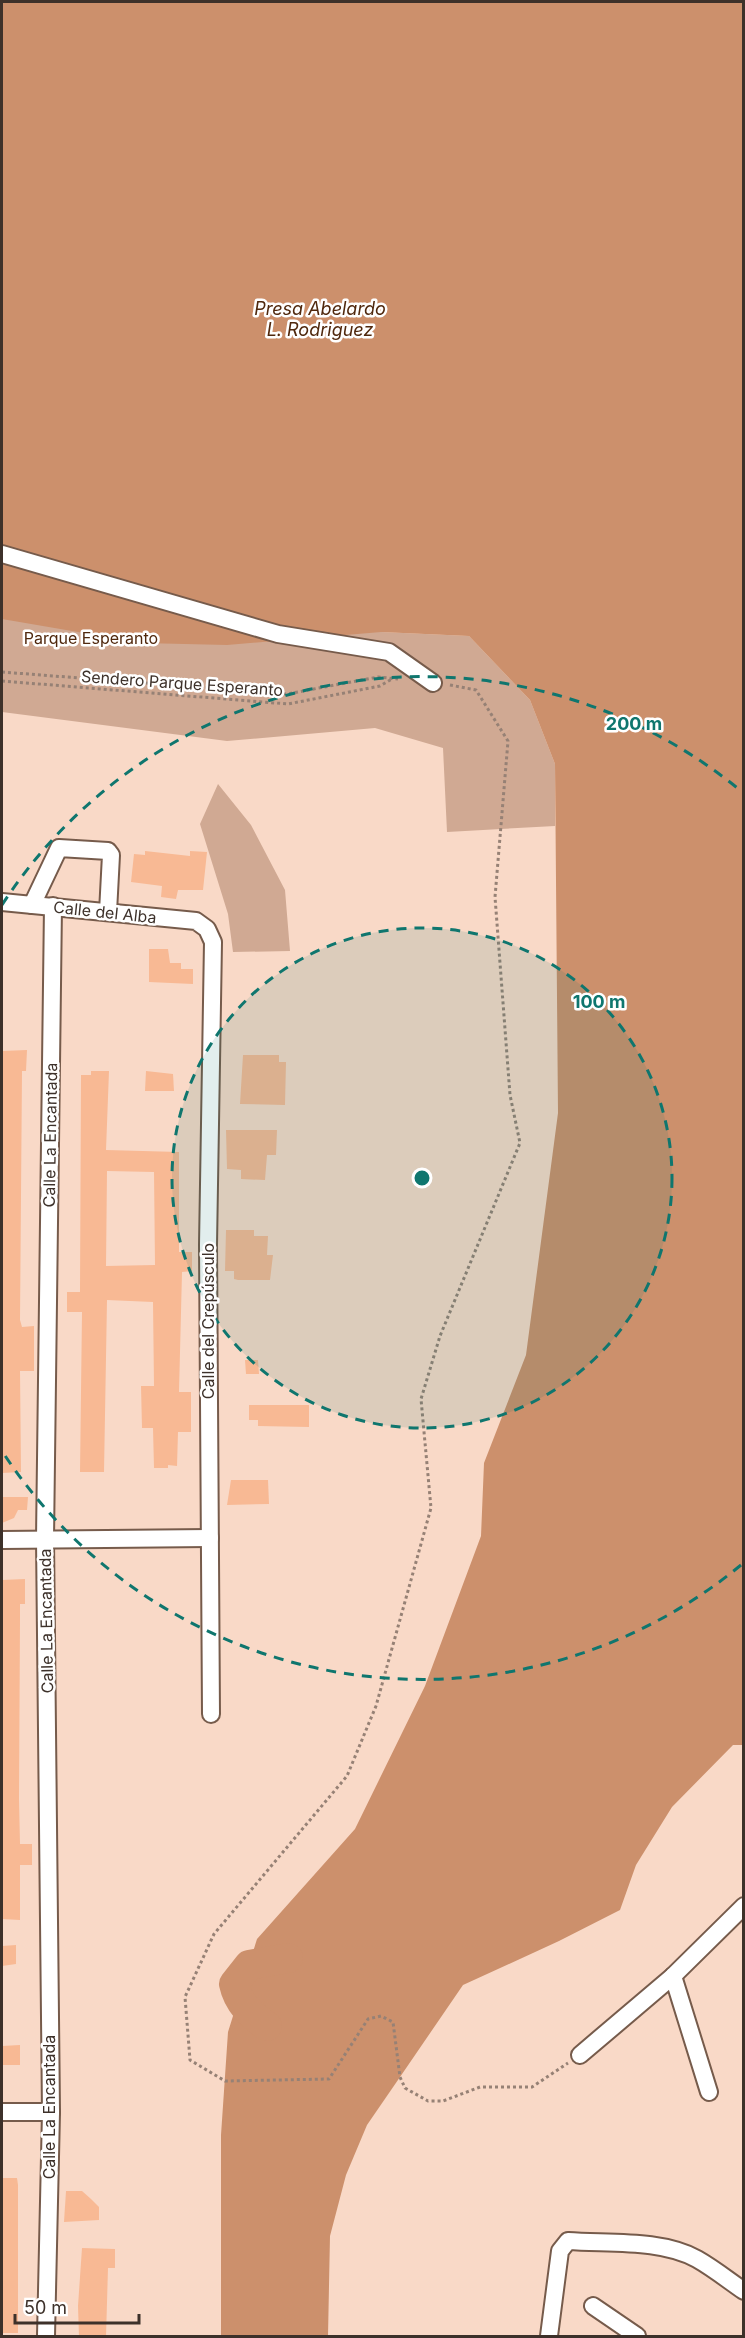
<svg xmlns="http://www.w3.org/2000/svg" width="745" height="2338" font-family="Inter,sans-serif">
<rect width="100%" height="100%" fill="#f9d9c7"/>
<!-- green -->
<g fill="#d0a993">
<path d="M2,524L381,632L469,636L530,700L555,764V826L447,832L443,748L375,728L227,741L2,712Z"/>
<path d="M218,784L251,825L285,890L290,951L233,952L228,914L200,824Z"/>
</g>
<!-- water -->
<path fill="#cc906c" d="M2,2H743V1745H733L672,1807L636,1865L620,1910L559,1941L463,1985L400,2077L367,2125L346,2175L330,2236L328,2336H221V2135L228,2032L257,1939L355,1829L425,1686L481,1536L484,1463L526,1355L558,1113L555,764L530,700L469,636L381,632L227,645L142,643L2,619Z"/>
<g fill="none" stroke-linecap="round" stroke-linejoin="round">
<!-- river -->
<path stroke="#cc906c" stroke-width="30" d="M267,2026C251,2015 238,2003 234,1984L249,1965L288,1958"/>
</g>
<!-- building -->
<g fill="#f8b994" fill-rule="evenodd">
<path d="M145,851L190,856V851L207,852L203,890H178L176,899L161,897L162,886L131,882L134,854L145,855Z"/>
<path d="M149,949H168L170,963H181V969H193V984L149,982Z"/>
<path d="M27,1050L26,1071H22L20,1320L22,1327L34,1326V1371H20L21,1472L2,1473V1051Z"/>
<path d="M243,1055H279V1062H286L285,1105L240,1104Z"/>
<path d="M91,1071H109L106,1150L179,1152V1252H192V1271L182,1272L179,1392H191V1432H178L177,1466L168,1465V1468H154L153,1428H142L141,1386H154L153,1302L107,1300L104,1472H80L82,1312H67V1292H80L81,1075H91ZM107,1171L154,1172L155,1265L106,1266Z"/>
<path d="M146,1071L173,1074L174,1091H145Z"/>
<path d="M226,1130H277L276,1155H267L265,1180L241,1179V1170L227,1169Z"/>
<path d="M226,1230H254V1236H268L267,1255H273L270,1280H238L234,1279V1271H225Z"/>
<path d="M245,1360H258L259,1374H246Z"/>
<path d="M249,1405H309V1427L258,1426V1420H249Z"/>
<path d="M231,1480H268L269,1504L227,1505Z"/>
<path d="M2,1497H28L27,1510H18L14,1518L2,1523Z"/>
<path d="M25,1579V1604H20V1619L19,1799L20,1844H32V1865H20V1920L2,1919V1580Z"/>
<path d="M16,1945V1964L2,1966V1946Z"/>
<path d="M20,2045V2065H2V2046Z"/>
<path d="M2,2178H17L18,2185V2333H2Z"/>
<path d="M66,2191H82L91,2199L99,2207V2220L64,2222Z"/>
<path d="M82,2248L115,2249V2268H108L106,2337H79L78,2306Z"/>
</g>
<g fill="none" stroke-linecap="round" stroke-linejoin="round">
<defs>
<g id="minor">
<path d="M2,554L278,634L389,652L433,683"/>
<path d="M2,902L196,921L207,929L213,942L208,1245L211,1714"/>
<path d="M32,905L59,848L108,851L111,855L108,912"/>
<path d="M2,1540L210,1538"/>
<path d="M673,1976L709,2092"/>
<path d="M580,2055L673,1976L744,1906"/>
<path d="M2,2112H51"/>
<path d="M593,2306L637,2336"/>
<path d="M46,2336L51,2112L45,1539L53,906"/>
<path d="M549,2336L560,2251L568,2241C609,2244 661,2239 697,2259C713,2268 728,2280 744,2291"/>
</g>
</defs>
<!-- minor casing -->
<use href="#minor" stroke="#765b4b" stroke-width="20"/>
<!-- path -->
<g stroke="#968175" stroke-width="3" stroke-dasharray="3 3" stroke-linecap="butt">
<path d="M2,672L287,694L378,677L398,679"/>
<path d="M2,681L288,704L380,686L392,679"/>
<path d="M450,685L476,690L508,741L495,897L510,1095L520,1143L440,1336L421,1399L431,1508L376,1706L347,1776L214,1934L185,1997L190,2060L225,2081L329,2079L368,2019L381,2016L393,2022L400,2077L405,2088L428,2101H443L480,2087H532L568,2063"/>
</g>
<!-- minor -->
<use href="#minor" stroke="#fff" stroke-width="16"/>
</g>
<!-- distance rings -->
<circle cx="422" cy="1178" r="250" fill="#0f766e" fill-opacity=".12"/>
<g fill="none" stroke="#0f766e" stroke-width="3" stroke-dasharray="10 8">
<circle cx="422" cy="1178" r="250"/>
<path d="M741 1565A501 501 0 0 1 2 1451M2 905A501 501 0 0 1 741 791"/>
</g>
<g text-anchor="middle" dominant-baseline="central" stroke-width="5" stroke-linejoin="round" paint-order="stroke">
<!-- park labels -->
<g font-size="16" fill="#50280d" stroke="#fff">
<text x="91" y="638">Parque Esperanto</text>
</g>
<!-- street labels -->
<g font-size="16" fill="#3d312a" stroke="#fff">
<text transform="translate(182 683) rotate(4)">Sendero Parque Esperanto</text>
<text transform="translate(105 912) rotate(6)">Calle del Alba</text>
<text transform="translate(50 1135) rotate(-89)">Calle La Encantada</text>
<text transform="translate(208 1321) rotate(-90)">Calle del Crepúsculo</text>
<text transform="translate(46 1621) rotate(-91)">Calle La Encantada</text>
<text transform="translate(49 2107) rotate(-90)">Calle La Encantada</text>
</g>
<!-- water labels -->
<g font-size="18" font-style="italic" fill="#50280d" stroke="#fff">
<text x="320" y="308">Presa Abelardo<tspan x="320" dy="21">L. Rodriguez</tspan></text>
</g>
</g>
<circle cx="422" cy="1178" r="9" fill="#0f766e" stroke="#fff" stroke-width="3"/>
<g font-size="18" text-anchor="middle" font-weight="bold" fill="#0f766e" stroke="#fff" stroke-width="5" stroke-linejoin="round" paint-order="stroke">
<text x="634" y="730">200 m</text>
<text x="599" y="1008">100 m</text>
</g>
<!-- border -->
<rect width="745" height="2338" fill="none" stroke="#3d312a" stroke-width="6"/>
<!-- scale -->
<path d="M15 2314v9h124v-9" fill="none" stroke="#3d312a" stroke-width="3"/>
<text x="24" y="2314" font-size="18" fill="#3d312a" stroke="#ffffff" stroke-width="4.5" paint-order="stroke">50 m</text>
</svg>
